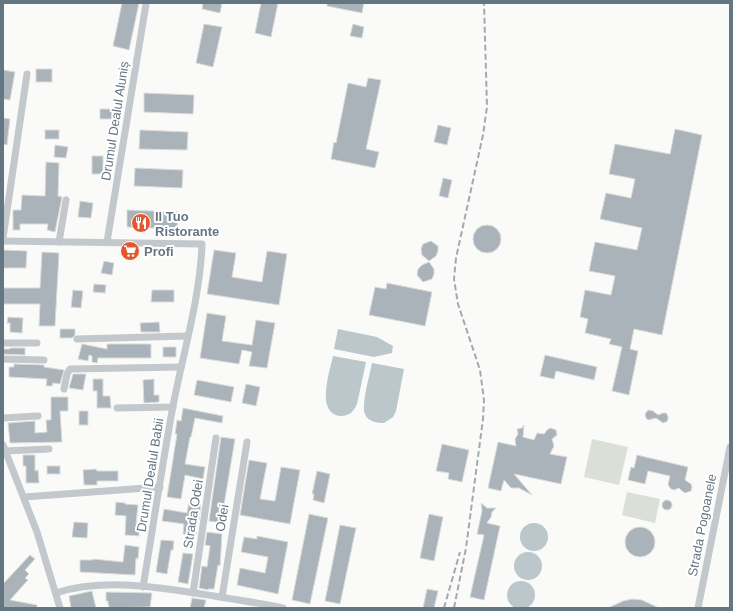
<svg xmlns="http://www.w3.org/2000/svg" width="733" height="611" font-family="Arial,sans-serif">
<rect width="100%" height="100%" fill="#fafaf8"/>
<!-- green -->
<g fill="#dadfd7">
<path d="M592,439L628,447L619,485L584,477Z"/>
<path d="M627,492L660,499L655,523L622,515Z"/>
</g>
<!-- water -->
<g fill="#bbc7cb">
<path d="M338,329L377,337L393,346L392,353L374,357L334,349Z"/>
<path d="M333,356L366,362L357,404C354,411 350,416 341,416C315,414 330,371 333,356Z"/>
<path d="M372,363L404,369L396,411L393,417L384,423C377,423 368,422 365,414C361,405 370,374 372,363Z"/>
<circle cx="534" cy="537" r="14"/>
<circle cx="528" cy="566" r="14"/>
<circle cx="521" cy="595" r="14"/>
</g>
<!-- building -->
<g fill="#aab3b9" stroke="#dcdcda">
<path d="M122,3H139L129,50L113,46Z"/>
<path d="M203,3H222L220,13L202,9Z"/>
<path d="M261,3H278L271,37L255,33Z"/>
<path d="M327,3H364L362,13L327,6Z"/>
<path d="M204,24L222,27L213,67L196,63Z"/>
<path d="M353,24L364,27L362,38L350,36Z"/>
<rect x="36" y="69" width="16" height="13"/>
<path d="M3,70L15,72L10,100L3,99Z"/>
<path d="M368,78L381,80L366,149L379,152L375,168L331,159L334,142L336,143L348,83L366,87Z"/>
<path d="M144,93L194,95L193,114L144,112Z"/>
<rect x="100" y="109" width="12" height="10"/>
<path d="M3,118L10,119L7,145L3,144Z"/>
<path d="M438,125L451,128L447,145L434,142Z"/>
<path d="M675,129L702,135L662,335L634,329L630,349L638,351L629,395L612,391L622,347L609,344L611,339L585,333L588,319L580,317L585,290L611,295L615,276L589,271L595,242L637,250L642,228L600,219L606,193L631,198L635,179L609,174L615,144L670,154Z"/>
<rect x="45" y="130" width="14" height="9"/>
<path d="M140,130L188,132L187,150L139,149Z"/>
<path d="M55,145L68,147L66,158L54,157Z"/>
<rect x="92" y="156" width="11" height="18"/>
<path d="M46,162L59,163L58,196L62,197L55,232L47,230L48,224H20V230H13V210H21L22,195L45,196Z"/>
<path d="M135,168L183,170L182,188L134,186Z"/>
<path d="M443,178L452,180L448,198L439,196Z"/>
<path d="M80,201L93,203L91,218L78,217Z"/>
<path d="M127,210L178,212L177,229L127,227Z"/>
<circle cx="487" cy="239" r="14"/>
<path d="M431,241L438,246V251L436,256L429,261L422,255L421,249L423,244Z"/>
<path d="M3,250L27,251L26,268H3Z"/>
<path d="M214,250L236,253L232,277L262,282L267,251L287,254L279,305L207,294Z"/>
<path d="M42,252L59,253L55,326H39L40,304H3V288H40Z"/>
<path d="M104,261L114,263L112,275L101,273Z"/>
<path d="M429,262L434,269V274L432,279L423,282L417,275L418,269L422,265Z"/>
<path d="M387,283L432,292L425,326L369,315L375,287L386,289Z"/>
<path d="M94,284L106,285L105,293L93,292Z"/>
<path d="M73,290L83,291L81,308L71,307Z"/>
<path d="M152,290H174V302H151Z"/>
<path d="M207,313L226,316L222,341L252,345L256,320L275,323L267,368L249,366L252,352L242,350L239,364L200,358Z"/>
<path d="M8,317L23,318L22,333L10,332V323H7Z"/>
<path d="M159,322L160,332H141L140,323Z"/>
<path d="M60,329H75V335L72,338H60Z"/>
<path d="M82,344L107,349V344H151V358H98L97,363L92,362V356L89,355L88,361L78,359Z"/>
<rect x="163" y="347" width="13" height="10"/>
<path d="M10,348H25V355L3,354V349H10Z"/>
<path d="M545,355L597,367L594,380L556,371L554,379L540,376Z"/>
<path d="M14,364L44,365V367L64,370L60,384L53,383L52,386H46L47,379L9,377V367H14Z"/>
<path d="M73,374H86L83,390L69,388Z"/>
<path d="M93,379H103V396H110L111,408H97V391H93Z"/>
<path d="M154,379V395H159V402L144,403L143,380Z"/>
<path d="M197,380L234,387L231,402L194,395Z"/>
<path d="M246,384L260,387L256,406L242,403Z"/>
<path d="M51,397H68V411H60L62,442L10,443L8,423L35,421V433L47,432L46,420H51Z"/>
<path d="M183,408L223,416L222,423L195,418L191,437H190L185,464L205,467L203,479L185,475L181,499L167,497L177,434H175L177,420L181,421Z"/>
<path d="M648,410L653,411L658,415L663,413H666L668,416V420L666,422L663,423L656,418L648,420L646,418L645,414Z"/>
<rect x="79" y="411" width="9" height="14"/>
<path d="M524,425L523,437L534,440L537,433L544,434L548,429L551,428L556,430L557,435L552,439L554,446L550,454L567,457L561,484L514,474L532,495L519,488H511L504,480L501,491L488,488L498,442L516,446L515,439L518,434L517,429L522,428Z"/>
<path d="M221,437L235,439L221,523L209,521Z"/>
<path d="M442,444L469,450L462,482L448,479L449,473L436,471Z"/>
<path d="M23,455H35V471L38,470L39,483H26V466H23Z"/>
<path d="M637,455L688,467L685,480L691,484L692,487L691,491L685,493L682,491L679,488L674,490L671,489L668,485L670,476L648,471L645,484L628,480L631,467L634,468Z"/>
<path d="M249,460L267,463L260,499L275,501L281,467L300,470L290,524L240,515Z"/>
<rect x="47" y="466" width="13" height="8"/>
<path d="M96,469L97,471H118V481H97V485H84L83,470Z"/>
<path d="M317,471L330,474L324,503L313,500L314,494H312Z"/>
<circle cx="667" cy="505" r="5"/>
<path d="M116,502L125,503V504L138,505L136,524H139V536L125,535L126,516L115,515Z"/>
<path d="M189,502L201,504L199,520L197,519L196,536L183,534L184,524L162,521L164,509L187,513Z"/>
<path d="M481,503L487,508H496L492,512L491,517L487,523L500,526L484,600L470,597L484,535L477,534L482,511Z"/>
<path d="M309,514L328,518L310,604L292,600Z"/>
<path d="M429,514L443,517L434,561L420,558Z"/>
<path d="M74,522L88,523L87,538L72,537Z"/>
<path d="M340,525L356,528L340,604L325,601Z"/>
<circle cx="640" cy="542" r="15"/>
<path d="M207,532L222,534L220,566L218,565L214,589H208V590L199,588L202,566L207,567L210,546L205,545Z"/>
<path d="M257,536L288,542L278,594L237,585L240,568L265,573L268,557L241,552L244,537L257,539Z"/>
<path d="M161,540L174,541L173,550H171L167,574L156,572Z"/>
<path d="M125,545L139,547L138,559L136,558L135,575L80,572V560H93V559L123,562Z"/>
<path d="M183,553L193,554L188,584L178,582Z"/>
<path d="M30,555L35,559L25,570L29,574L25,578L28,580L10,600L37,605V608H3V584Z"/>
<path d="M427,589L438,591L434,608H423Z"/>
<path d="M92,591L96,608H71L69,596Z"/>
<path d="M106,592L152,593L150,607L109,608V605H108V601H106Z"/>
<path d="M192,598L206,600L204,608H190Z"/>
<path d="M632,599L642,600L659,608H608L623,601Z"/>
</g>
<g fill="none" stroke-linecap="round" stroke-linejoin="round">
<!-- minor -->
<g stroke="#c3c8cc" stroke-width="7">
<path d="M3,238L27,74"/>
<path d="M3,241L202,244C200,299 183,353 173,406C162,466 153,527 143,587"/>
<path d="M59,242L66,200"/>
<path d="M107,242L146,4"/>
<path d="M77,339L187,336"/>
<path d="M3,343H37"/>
<path d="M3,359L44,360"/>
<path d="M64,389L67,374L70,369L181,367"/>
<path d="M117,408L173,407"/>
<path d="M3,418L38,416"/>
<path d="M3,445L37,532L60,608"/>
<path d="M5,451L49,449"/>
<path d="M24,497L160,487"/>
<path d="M56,593C105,577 164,588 214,596C237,600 260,603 283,608"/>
<path d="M193,593L216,438"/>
<path d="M222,597L247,442"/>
<path d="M698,608L730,447"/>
</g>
<!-- rail -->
<g stroke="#a2aab0" stroke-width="2" stroke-dasharray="6 3" stroke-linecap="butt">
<path d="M444,608L460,552"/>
<path d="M454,608L466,548L483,419L484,400L480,370L458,304L454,279L456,258L483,135L487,107L484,3"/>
</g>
</g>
<!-- icons -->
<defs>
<symbol id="restaurant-disc" viewBox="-11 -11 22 22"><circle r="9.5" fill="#e4572e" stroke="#fff"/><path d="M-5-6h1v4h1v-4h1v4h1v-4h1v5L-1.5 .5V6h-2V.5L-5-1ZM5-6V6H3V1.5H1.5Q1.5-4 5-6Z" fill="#fff"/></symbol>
<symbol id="supermarket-disc" viewBox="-11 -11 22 22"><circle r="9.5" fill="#e4572e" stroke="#fff"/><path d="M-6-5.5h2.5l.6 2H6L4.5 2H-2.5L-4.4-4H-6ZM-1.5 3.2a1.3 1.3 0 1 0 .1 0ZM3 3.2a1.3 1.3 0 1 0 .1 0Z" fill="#fff"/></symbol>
</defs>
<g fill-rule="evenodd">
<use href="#restaurant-disc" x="130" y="212" width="22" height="22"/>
<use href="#supermarket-disc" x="119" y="240" width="22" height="22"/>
</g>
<g text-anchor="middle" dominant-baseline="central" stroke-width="4" stroke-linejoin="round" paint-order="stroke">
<!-- street labels -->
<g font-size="13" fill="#657683" stroke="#fff">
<text transform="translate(115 121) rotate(-81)">Drumul Dealul Aluniș</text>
<text transform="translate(150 475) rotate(-81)">Drumul Dealul Babii</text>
<text transform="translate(193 514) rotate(-81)">Strada Odei</text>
<text transform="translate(222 518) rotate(-81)">Odei</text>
<text transform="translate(702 525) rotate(-79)">Strada Pogoanele</text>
</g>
<!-- poi labels -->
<g font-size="13" font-weight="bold" fill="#657683" stroke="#fff" text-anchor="start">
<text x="155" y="216">Il Tuo<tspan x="155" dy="15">Ristorante</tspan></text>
<text x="144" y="251">Profi</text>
</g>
</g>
<!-- border -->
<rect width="733" height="611" fill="none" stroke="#657683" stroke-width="8"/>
</svg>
